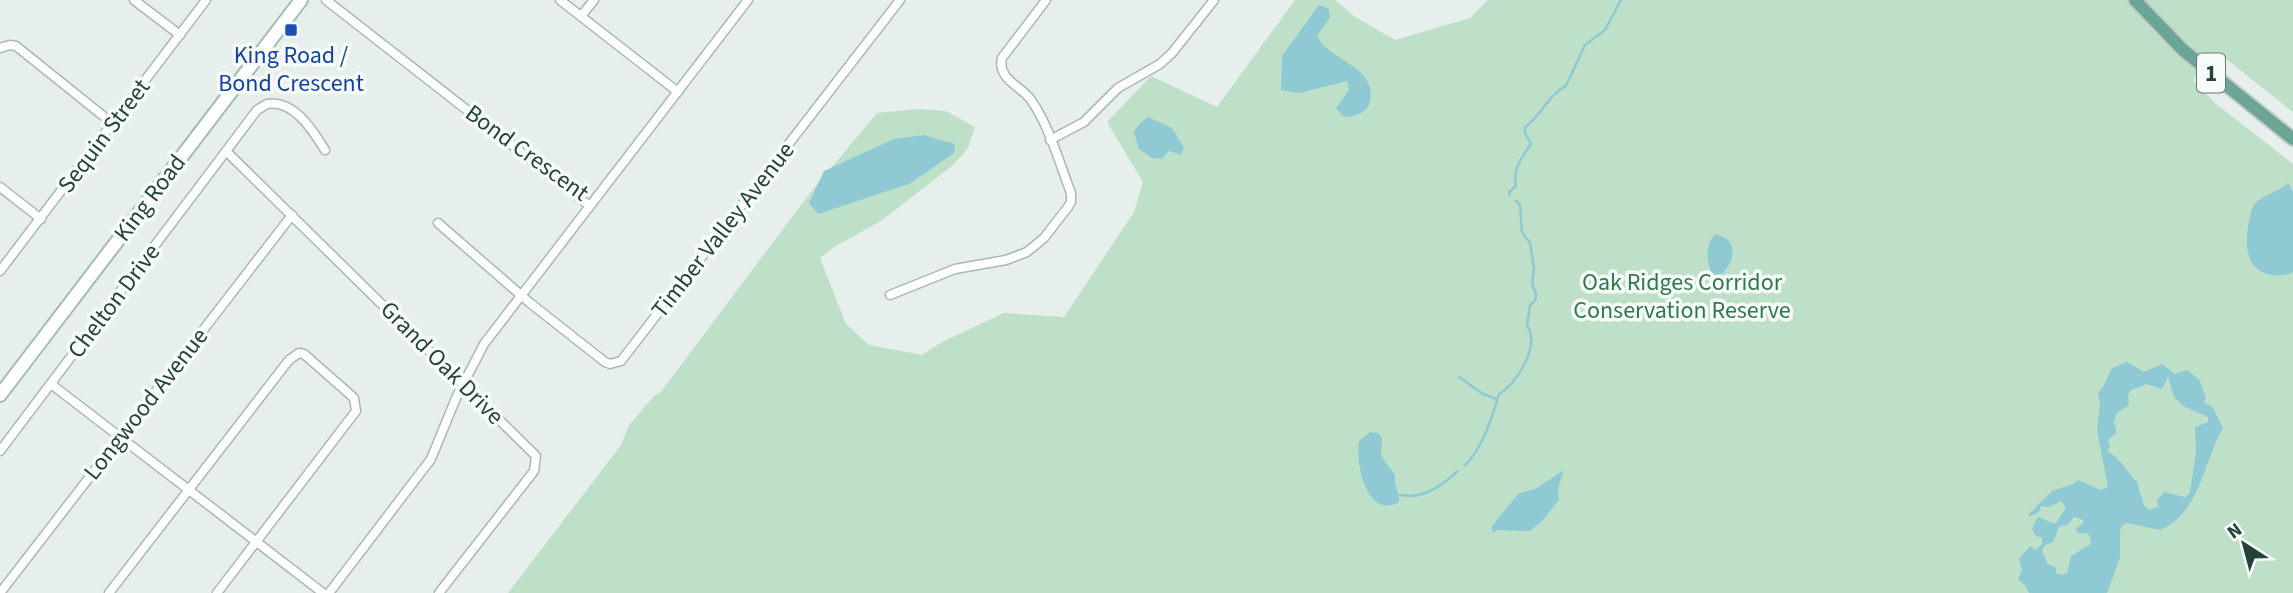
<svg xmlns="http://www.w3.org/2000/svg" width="2293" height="593" font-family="'Source Sans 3',sans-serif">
<rect width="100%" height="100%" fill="#e6efeb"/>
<!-- green -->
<path fill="#bfe0c8" d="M1295,0H1335L1354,16L1395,40L1470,18L1488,0H2293V112L2221,55L2193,80L2215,103L2293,164V593H508L621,445L629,425L655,395L660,393L810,193L877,113L918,109L946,111L975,127L968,148L953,165L881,221L834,247L820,258L846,324L869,345L922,355L942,342L1004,313L1064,317L1134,212L1143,182L1107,122L1151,76L1217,107Z"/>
<!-- water -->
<g fill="#8ec9d4" fill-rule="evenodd">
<path d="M1319,5L1329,9L1330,18L1317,36C1328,60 1378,67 1370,101C1367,114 1356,116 1344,117L1336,108L1349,90L1347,81L1299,93L1281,90L1282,56Z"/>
<path d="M1148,117L1172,128L1184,148L1181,155L1169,151L1162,159L1152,158L1139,149L1134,132L1139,124Z"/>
<path d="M924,135L955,144L954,153L909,184L818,214L809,203L824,171L894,139Z"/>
<path d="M2288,183L2293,192V272C2286,276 2280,276 2272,275C2241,270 2245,236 2251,212C2256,194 2277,195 2288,183Z"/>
<path d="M1716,234C1718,235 1725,237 1727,239C1740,250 1728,275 1714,277C1706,264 1704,245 1716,234Z"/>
<path d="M2127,362L2144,372L2162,364L2175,374L2187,370L2199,379L2206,398L2204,402L2213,408L2223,428C2204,460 2200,514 2160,530L2127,523L2123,525L2120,530V558L2107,593H2029L2026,586L2018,579L2022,570L2019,559L2030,546L2036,550L2042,544V538L2036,536L2032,529L2038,517L2055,524L2066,508L2061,501L2049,507L2041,506L2039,512L2029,517V514L2052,491L2073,484L2078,480L2101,490L2108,487L2097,431L2100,404L2098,392L2103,387L2112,368ZM2168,377L2174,397L2185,407L2208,417V422L2195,427L2196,451L2190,493L2185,497L2164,492L2157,500L2158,507L2149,510L2143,504C2143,495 2138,492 2138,483C2125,471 2125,462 2107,451L2110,447L2108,440L2116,433V426L2113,424L2117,413L2129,405L2128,395L2131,390L2147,384L2162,389ZM2074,517L2083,520V524L2076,528L2077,533H2086L2090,536L2091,544L2071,556L2067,573L2063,575L2056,573V568L2047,563L2042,550L2045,545L2053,542L2059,527L2067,525Z"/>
<path d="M1370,432L1378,433L1382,438L1381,456L1395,475C1393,485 1400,492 1399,502C1367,521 1355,463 1359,441Z"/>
<path d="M1564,470L1558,488L1559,499L1544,519L1530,531L1498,530L1492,532V526L1519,493L1535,489Z"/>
</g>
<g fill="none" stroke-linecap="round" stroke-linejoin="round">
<!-- stream -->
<g stroke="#8ec9d4" stroke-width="2.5">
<path d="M1510,195L1509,192L1516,186C1512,169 1522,157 1531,144L1525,133V127C1541,116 1549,94 1566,86L1585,45L1605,30L1621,0"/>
<path d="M1459,377L1483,394L1497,399"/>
<path d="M1465,465C1483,448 1492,417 1499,394C1516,385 1541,345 1527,326L1530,305L1535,301L1536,294L1532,284L1534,268L1530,243L1522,232L1520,205L1516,201"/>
<path d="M1400,495C1405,495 1412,497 1418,495C1433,492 1447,481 1458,471"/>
</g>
<defs>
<g id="street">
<path d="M134,0L180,35"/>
<path d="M326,0L590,206"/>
<path d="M560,0L678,92"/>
<path d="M581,16L594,0"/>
<path d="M0,48L10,45L16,46L112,123"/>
<path d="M1050,140L1084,122L1118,88L1160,64L1172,53L1214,0"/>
<path d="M226,151L536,456L534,471L439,593"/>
<path d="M0,187L41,219"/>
<path d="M438,223L530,303L605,362L610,364L621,361L900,0"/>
<path d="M0,271L206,0"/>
<path d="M890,295L955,269L1006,260L1027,252L1044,238L1068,207L1071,202V193C1060,165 1049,125 1031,100C1020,85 997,79 1002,58L1046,0"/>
<path d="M51,384L323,593"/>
<path d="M0,451L257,110L267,104C294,99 313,131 325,150"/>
<path d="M0,593L292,215"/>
<path d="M109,593L289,360L299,353L304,354L354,398L356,411L217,593"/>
<path d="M329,593L431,459L456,398L484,344L748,0"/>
</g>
<path id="secondary" d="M0,395L301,0"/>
<path id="primary" d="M2135,0L2183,50L2293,139"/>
</defs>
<!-- street casing -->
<use href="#street" stroke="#a8b8b2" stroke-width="11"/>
<!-- secondary casing -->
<use href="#secondary" stroke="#a4bbb3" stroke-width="16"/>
<!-- primary casing -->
<use href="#primary" stroke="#c2cac8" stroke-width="16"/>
<!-- street -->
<use href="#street" stroke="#fff" stroke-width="8"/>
<!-- secondary -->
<use href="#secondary" stroke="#fff" stroke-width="12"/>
<!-- primary -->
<use href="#primary" stroke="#6aa596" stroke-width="12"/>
</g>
<!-- markers -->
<rect fill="#1a4fb4" stroke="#f7fbf9" stroke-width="2.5" x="284" y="23" width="14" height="14" rx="3.5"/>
<g text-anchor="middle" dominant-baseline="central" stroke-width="7" stroke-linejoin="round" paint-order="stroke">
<!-- shield labels -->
<rect fill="#f7fbf9" stroke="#637a73" stroke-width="2" x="2197" y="53.5" width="28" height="39" rx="5"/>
<g font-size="23" font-weight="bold" fill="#24423a">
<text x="2211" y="73">1</text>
</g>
<!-- transit labels -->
<g font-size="24" fill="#164399" stroke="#f7fbf9">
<text x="291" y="55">King Road /<tspan x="291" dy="28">Bond Crescent</tspan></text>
</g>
<!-- street labels -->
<g font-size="24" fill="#24423a" stroke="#f7fbf9">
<text transform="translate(104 136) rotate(-53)">Sequin Street</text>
<text transform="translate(527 153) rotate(36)">Bond Crescent</text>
<text transform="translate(150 198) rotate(-53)">King Road</text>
<text transform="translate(723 230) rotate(-52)">Timber Valley Avenue</text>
<text transform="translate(114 301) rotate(-53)">Chelton Drive</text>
<text transform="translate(442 363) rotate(45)">Grand Oak Drive</text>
<text transform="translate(146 404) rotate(-52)">Longwood Avenue</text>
</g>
<!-- park labels -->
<g font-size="24" fill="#2d7a4b" stroke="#f7fbf9">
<text x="1682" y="282">Oak Ridges Corridor<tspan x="1682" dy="28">Conservation Reserve</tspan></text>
</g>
</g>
<!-- north arrow -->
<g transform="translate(2244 544) rotate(324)" stroke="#f7fbf9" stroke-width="5" paint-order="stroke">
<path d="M0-5L12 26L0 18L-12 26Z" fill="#24423a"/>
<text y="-10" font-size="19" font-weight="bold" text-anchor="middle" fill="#24423a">N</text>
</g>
</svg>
